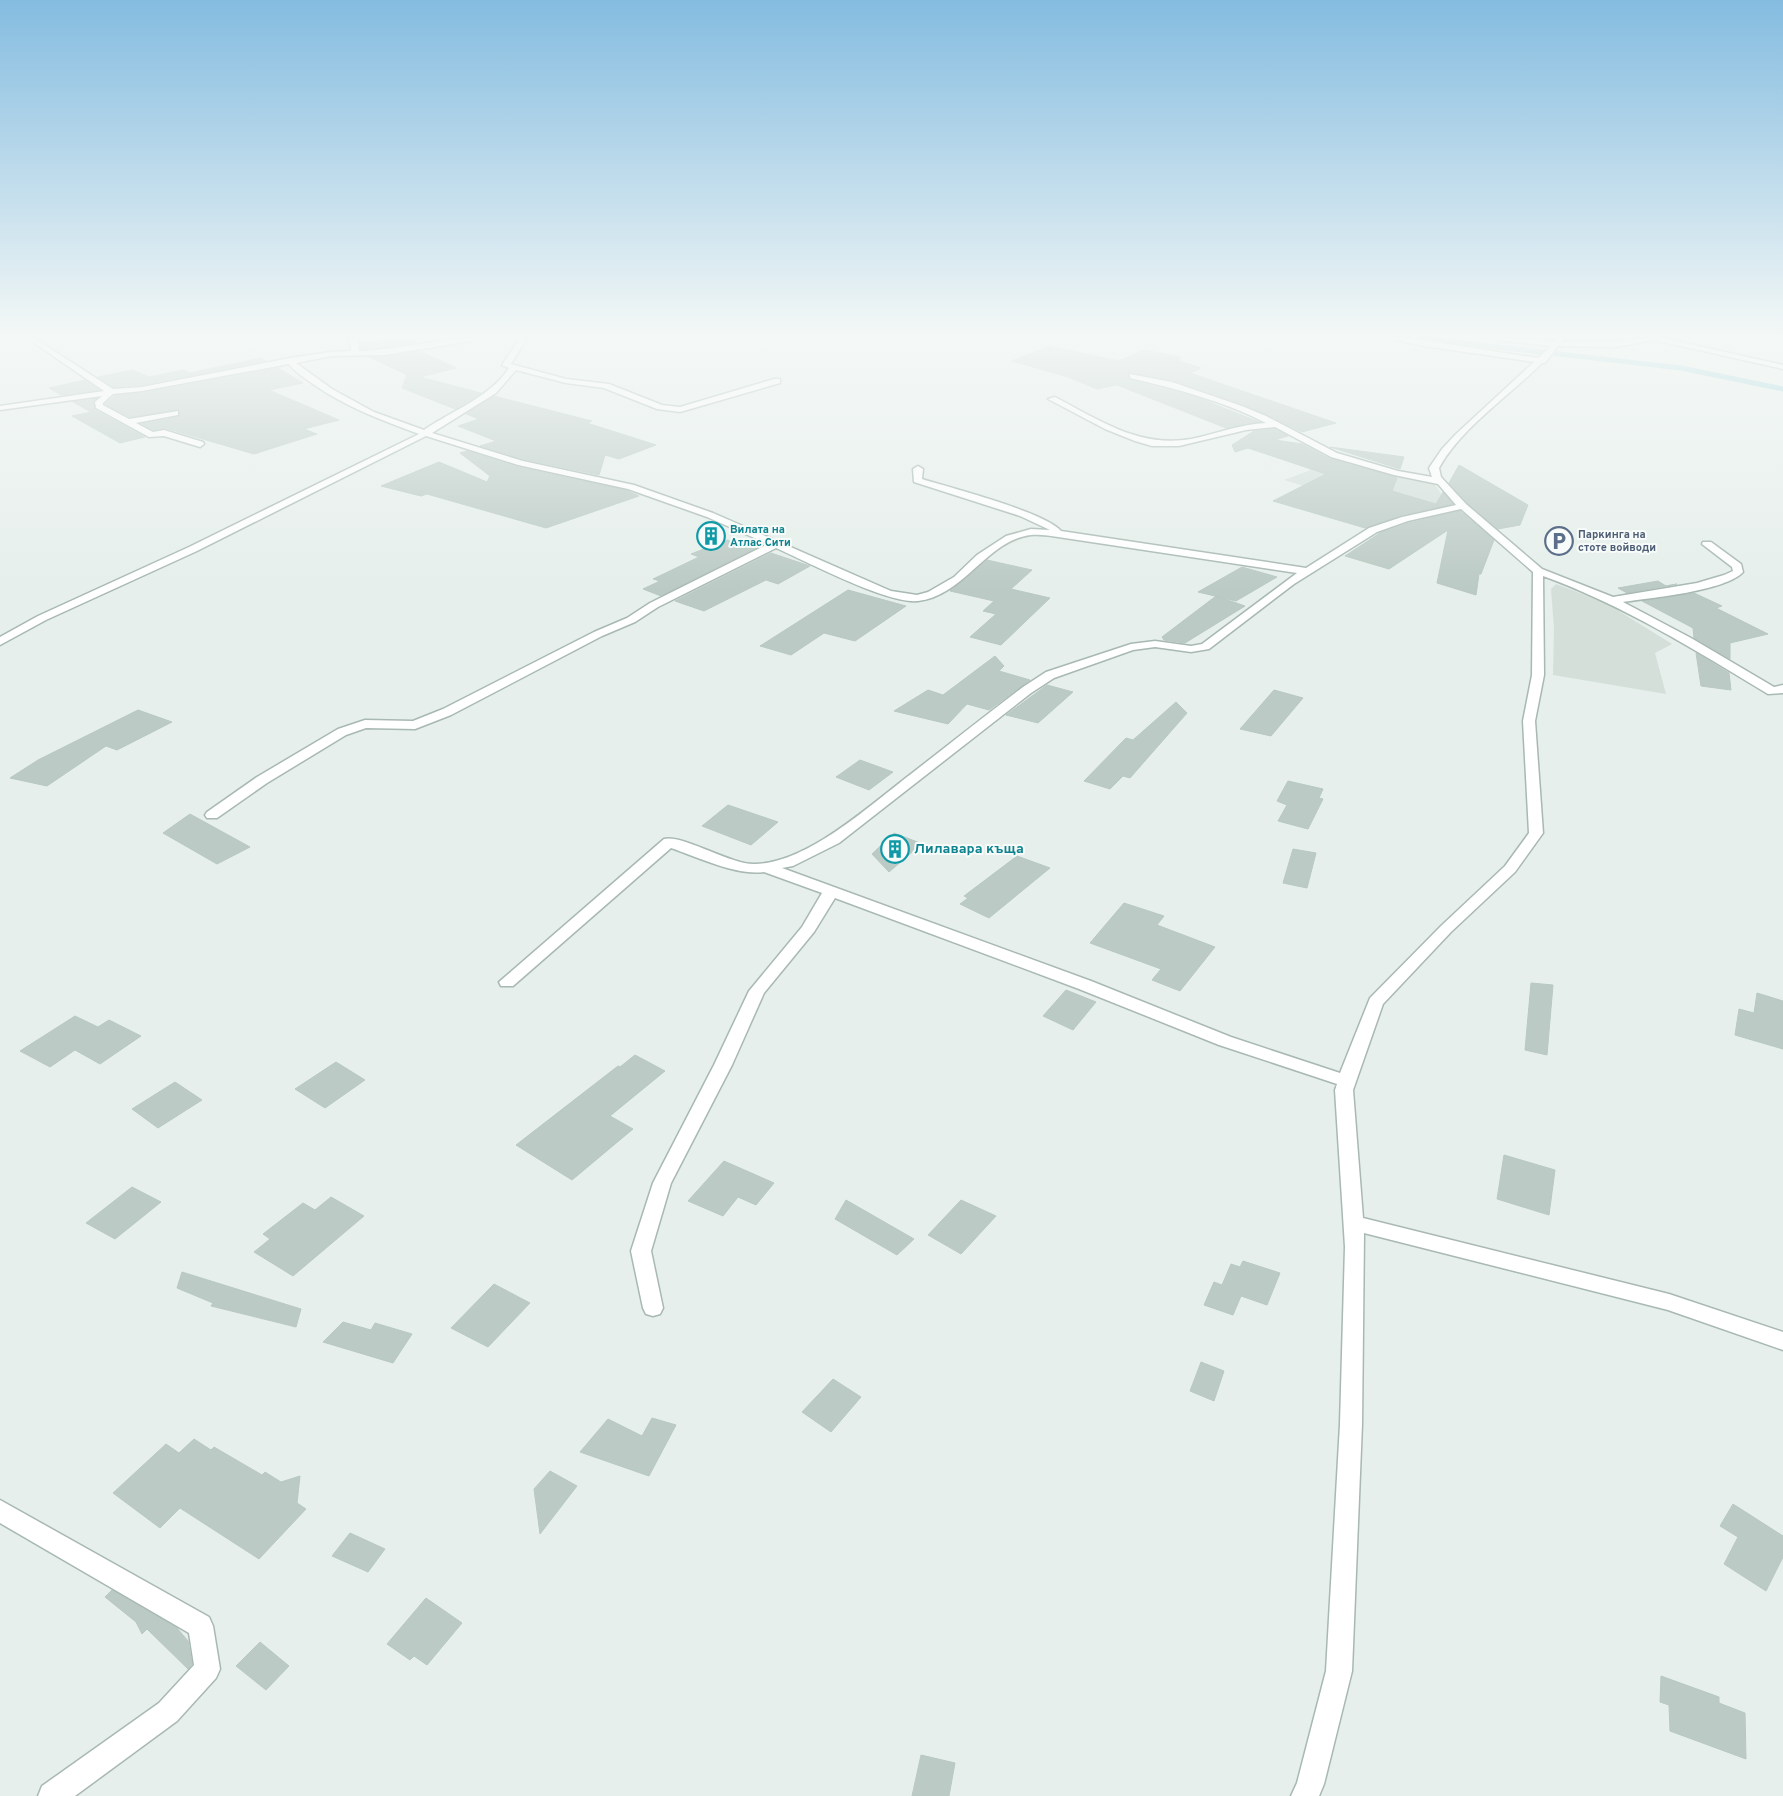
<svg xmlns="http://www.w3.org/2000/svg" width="1783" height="1796" font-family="Overpass,sans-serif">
<rect width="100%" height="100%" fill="#e6efeb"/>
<!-- built -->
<g fill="#d4dfda">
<path d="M1326,456L1435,485L1448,503L1446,507L1408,513L1364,504L1284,480L1311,470L1297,463Z"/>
<path d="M1556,584L1606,603L1672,644L1655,653L1666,694L1553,675L1554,628L1551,589Z"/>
</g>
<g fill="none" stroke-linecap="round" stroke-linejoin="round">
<!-- stream -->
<path stroke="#8ec9d4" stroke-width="5" d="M1420,338L1681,368L1783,389"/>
</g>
<!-- building -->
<g fill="#bbcac4" stroke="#b8c9c2">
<path d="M413,338H416V343L374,348L361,349L360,342Z"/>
<path d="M1049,346L1118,361L1144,350L1180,357L1179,361L1201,368L1190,373L1336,423L1302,432L1275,419L1277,417L1274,418L1243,404L1173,380L1129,373L1130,380L1199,398L1259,422L1226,428L1117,385L1097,389L1068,377L1012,361Z"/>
<path d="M420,351L456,368L420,377L481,393L455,409L402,388L407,375L370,357H385Z"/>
<path d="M261,358L266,361L142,385L113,387L98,377L133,370L149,377L183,370L190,373Z"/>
<path d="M278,368L303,383L269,390L339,420L304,429L317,434L254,454L165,428L153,430L142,424L178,417L179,410L129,417L105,404L114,396L142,393Z"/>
<path d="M85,380L99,390L61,395L49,388Z"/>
<path d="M494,396L592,421L587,423L656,445L619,459L605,455L599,475L523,459L480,446L496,441L458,426L479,419L466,414Z"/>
<path d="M96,399L93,402L95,410L145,437L120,443L72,416L91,412L73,402Z"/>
<path d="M1275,429L1288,436L1275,440L1302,444L1330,459L1397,478L1392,491L1436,504L1443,492L1453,504L1402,515L1365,528L1273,501L1326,474L1248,448L1235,452L1232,445L1254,431Z"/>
<path d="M1330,447L1404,457L1400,469Z"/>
<path d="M467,451L518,467L625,490L639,496L546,528L427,494L421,496L381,486L439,462L487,482L490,476L460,453Z"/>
<path d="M1459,465L1528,505L1520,525L1498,529L1467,503L1449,483Z"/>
<path d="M1460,511L1494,540L1481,574H1479L1476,595L1437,583L1448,530L1389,569L1345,556L1380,533L1409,523Z"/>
<path d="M727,540L756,548L661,596L643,589L660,581L653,579L699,557L691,554Z"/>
<path d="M771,553L810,566L778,584L766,580L704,611L675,601Z"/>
<path d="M987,560L1032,570L1011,589L1050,598L1001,645L970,637L996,614L983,611L994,601L950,591Z"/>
<path d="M1242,567L1277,577L1236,601L1198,592Z"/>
<path d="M1658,581L1666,586L1677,584L1627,593L1618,588Z"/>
<path d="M848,590L906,606L855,641L824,633L791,655L760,646Z"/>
<path d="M1694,593L1722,606L1716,608L1768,634L1730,643V659L1694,638L1693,628L1642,601Z"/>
<path d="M1216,596L1245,606L1185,643L1164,640L1162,637Z"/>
<path d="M1696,653L1729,673L1731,690L1701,686Z"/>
<path d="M995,656L1004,666L999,671L1030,680L989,710L967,704L948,724L894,711L928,690L943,695Z"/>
<path d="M1047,685L1073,692L1038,723L1006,715Z"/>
<path d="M1274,690L1303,698L1271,736L1240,729Z"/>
<path d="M1176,702L1187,713L1130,778L1123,776L1110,789L1084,781L1126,738L1133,740Z"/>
<path d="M138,710L172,722L117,750L106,746L47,786L10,778L38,760Z"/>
<path d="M860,760L893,772L869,790L836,777Z"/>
<path d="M1288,781L1323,789L1319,798L1323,799L1308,829L1278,821L1287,805L1277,801Z"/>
<path d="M728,805L778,822L751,845L702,826Z"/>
<path d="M190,814L250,847L217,864L163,833Z"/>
<path d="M894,833L920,843L916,846L918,847L889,872L872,854Z"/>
<path d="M1293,849L1316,853L1307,888L1283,883Z"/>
<path d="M1017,856L1050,868L989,918L960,904L968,898L964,896Z"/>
<path d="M1124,903L1164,916L1157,925L1215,947L1180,991L1152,980L1161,969L1090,943Z"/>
<path d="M1531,983L1553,985L1547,1055L1525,1050Z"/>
<path d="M1066,990L1096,1002L1073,1030L1043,1016Z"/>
<path d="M1757,993L1783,1001V1049L1735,1035L1739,1009L1754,1013Z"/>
<path d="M75,1016L98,1027L109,1020L141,1036L100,1064L75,1050L50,1067L20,1051Z"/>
<path d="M635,1055L665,1071L610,1116L633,1129L572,1180L516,1145L618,1066L620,1067Z"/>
<path d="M336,1062L365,1080L325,1108L295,1089Z"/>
<path d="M175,1082L202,1100L158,1128L132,1109Z"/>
<path d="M1504,1155L1555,1170L1549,1215L1497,1199Z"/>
<path d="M724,1161L774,1183L756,1205L738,1197L723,1216L688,1201Z"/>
<path d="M132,1187L161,1202L115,1239L86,1223Z"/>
<path d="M331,1197L364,1216L293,1276L254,1252L270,1239L263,1234L303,1203L315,1210Z"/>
<path d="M846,1200L914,1239L897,1255L835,1219Z"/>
<path d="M961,1200L996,1216L961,1254L928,1235Z"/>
<path d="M1243,1261L1280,1273L1267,1305L1241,1296L1233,1315L1204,1305L1214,1282L1222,1285L1231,1264L1240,1267Z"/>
<path d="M182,1272L301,1309L296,1327L211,1306L213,1303L177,1288Z"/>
<path d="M494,1284L530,1303L488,1347L451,1328Z"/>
<path d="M343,1322L371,1330L375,1323L412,1334L393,1363L323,1342Z"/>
<path d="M1201,1362L1224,1371L1214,1401L1190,1391Z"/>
<path d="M833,1379L861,1397L831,1432L802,1412Z"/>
<path d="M652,1418L676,1425L649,1476L580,1452L608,1419L642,1436Z"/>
<path d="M194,1439L211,1450L214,1447L262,1475L265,1472L281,1482L300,1476L297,1503L306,1509L259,1559L180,1508L160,1528L113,1493L166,1444L179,1453Z"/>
<path d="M550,1471L577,1486L540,1534L534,1489Z"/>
<path d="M1733,1504L1783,1536V1557L1766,1591L1724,1564L1738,1537L1720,1526Z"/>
<path d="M350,1533L385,1549L368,1572L332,1556Z"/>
<path d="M112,1590L177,1628L188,1641L192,1664L188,1669L147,1629L142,1634L136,1622L105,1597Z"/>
<path d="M426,1598L462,1623L427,1665L414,1656L410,1660L387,1644Z"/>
<path d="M260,1642L289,1666L266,1690L236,1666Z"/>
<path d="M1661,1676L1719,1697V1703L1745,1713L1746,1759L1670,1731L1669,1705L1660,1702Z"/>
<path d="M921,1755L955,1763L949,1796H912Z"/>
</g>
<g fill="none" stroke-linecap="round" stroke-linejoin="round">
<defs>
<g id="minor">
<path d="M27,338H34L113,389L142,387L290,358L331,352L351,351L350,338H357L359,351C399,350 439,338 479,338L476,340L385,355L331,356L296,363L332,389L374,412L424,430C453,410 489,398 509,368L502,365L520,338H527L511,364L566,379L609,384L662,405L680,407L774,379H780V383L680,412L657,409L604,388L566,383L516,370L496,393L432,433L523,461L634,485L713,513L891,591L917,595L928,592L954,577L977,555L1006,536L1031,529L1050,530L1020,516L914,482L913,469L918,466L923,469L922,479C951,488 1045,512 1061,531L1306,568L1369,528L1402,517L1456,505L1438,484L1394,475L1331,457L1275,427L1246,430L1179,446H1152L1135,441L1105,429L1048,399L1055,397C1099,420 1139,448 1191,439C1216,434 1240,424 1266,423C1224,401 1176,389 1130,378V374L1172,382L1242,406L1266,416L1337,453L1398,471L1432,477L1429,468L1442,449L1456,434L1534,362L1424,346L1396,340V338H1407L1538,358L1551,346L1496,340L1492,338H1514L1555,342L1558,338H1565L1562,342H1615L1646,338H1662L1783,365V369L1654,340L1615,347L1558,346L1545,363H1542C1509,396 1461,428 1439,468L1441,477L1466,504L1542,569L1613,597L1697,583L1724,575L1733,571L1732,567L1702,544L1703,542H1711L1741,564L1743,572C1726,591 1650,598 1623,602L1691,638L1774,687L1783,685V693L1768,694C1695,650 1623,605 1543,576L1544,675L1535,721L1543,833L1515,872L1451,932L1383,1004L1353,1090L1363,1218L1669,1294L1783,1332V1350L1668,1310L1364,1233L1362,1424L1352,1671L1324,1784L1319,1796H1291L1297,1783L1326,1671L1340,1424L1345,1247L1335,1090L1337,1084L1219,1045L1079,989L835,898L814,932L764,993L732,1065L671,1183L651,1251L663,1308L660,1314L653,1316L646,1314L643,1308L631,1251L653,1183L714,1065L749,991L802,927L822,893L764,872C737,876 697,857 671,848L513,986H501L499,982L664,839C682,834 731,865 755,864C808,863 870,805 911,774C948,745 985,716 1023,687L1046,672L1131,644L1155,641L1191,646L1202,644L1297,573L1058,537C1050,536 1040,534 1031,535C987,540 964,596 918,601C887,604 808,562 776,548L658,607L635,622L602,636L451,715L415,729L366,728L346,735L267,783L217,818H207L205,815L207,812L257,777L338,729L365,720L413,721L443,709L594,632L627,618L650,603L768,544L707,517L628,489L518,465L426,436L197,551L46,620L0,645V637L38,616L189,547L419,434C381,420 346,407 313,384C305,378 295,372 289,364L142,391L113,394L103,403V405L129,419L178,411V415L136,423L153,432L164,430L203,442L204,444L200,447L164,436L149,437L96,408L95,402L102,396L0,410V406L104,391ZM1461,509L1533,572L1532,675L1523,721L1529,833L1505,866L1441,926L1370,998L1340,1073L1231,1037L1091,981L782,868L793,866L839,843L1031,693L1054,678L1133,650L1155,647L1191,652L1209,649L1294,584L1377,532L1408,521Z"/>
<path d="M0,1500L209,1617L213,1626L220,1669L216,1678L177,1721L75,1796H38L42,1786L159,1703L194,1665L189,1633L0,1523Z"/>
</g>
</defs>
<!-- minor casing -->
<use href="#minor" stroke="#a8b8b2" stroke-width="3"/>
<!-- minor -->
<use href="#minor" fill="#fff" fill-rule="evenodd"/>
</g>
<!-- sky -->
<linearGradient id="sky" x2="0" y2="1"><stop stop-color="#84bce0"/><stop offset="0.57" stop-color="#f4f8f6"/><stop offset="1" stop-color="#f4f8f6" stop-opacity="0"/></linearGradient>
<rect width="1783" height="589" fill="url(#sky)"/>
<!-- icons -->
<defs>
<symbol id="building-ring" viewBox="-11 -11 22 22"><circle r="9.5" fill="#f7fbf9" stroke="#0f9aa8" stroke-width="1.5"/><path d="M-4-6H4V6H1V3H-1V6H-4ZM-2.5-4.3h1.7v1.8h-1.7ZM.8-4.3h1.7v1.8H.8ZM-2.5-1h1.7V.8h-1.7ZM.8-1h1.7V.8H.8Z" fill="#0f9aa8"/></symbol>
<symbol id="parking-ring" viewBox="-11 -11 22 22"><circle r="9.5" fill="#f7fbf9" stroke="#5c6f8a" stroke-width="1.5"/><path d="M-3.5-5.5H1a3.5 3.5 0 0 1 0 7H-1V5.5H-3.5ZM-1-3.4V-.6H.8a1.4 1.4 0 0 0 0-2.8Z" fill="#5c6f8a"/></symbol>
</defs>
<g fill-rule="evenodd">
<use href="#building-ring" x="695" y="520" width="32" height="32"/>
<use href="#parking-ring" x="1543" y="525" width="32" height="32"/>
<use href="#building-ring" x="879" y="833" width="32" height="32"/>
</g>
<g text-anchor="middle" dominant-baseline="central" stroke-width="4" stroke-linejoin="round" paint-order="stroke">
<!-- far-culture labels -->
<g font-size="11" font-weight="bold" fill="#0d838f" stroke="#f7fbf9" text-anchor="start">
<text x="730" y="530">Вилата на<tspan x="730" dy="13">Атлас Сити</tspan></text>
</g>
<!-- far-service labels -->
<g font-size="11" font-weight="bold" fill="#4e5e75" stroke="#f7fbf9" text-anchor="start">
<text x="1578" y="535">Паркинга на<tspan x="1578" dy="13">стоте войводи</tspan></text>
</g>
<!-- culture labels -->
<g font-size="14" font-weight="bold" fill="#0d838f" stroke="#f7fbf9" text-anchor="start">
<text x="914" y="849">Лилавара къща</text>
</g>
</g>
</svg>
